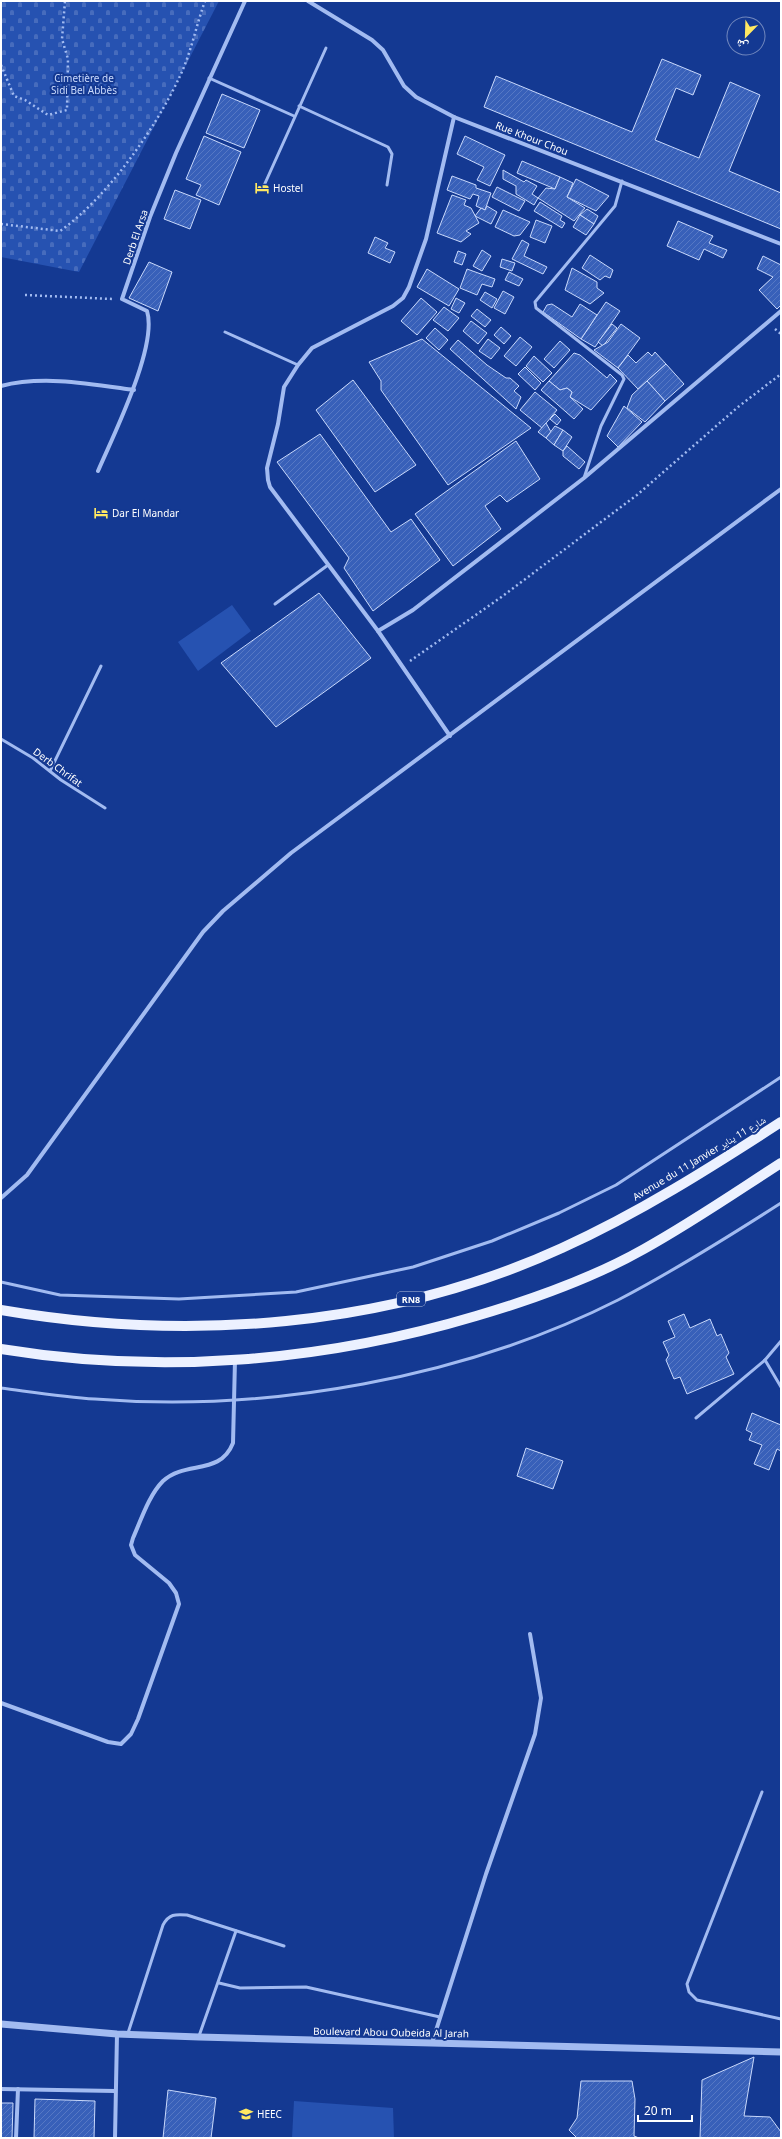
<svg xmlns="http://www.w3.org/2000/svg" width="782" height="2139" font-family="'Noto Sans','Noto Naskh Arabic',sans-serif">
<defs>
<pattern id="cemetery-stones" width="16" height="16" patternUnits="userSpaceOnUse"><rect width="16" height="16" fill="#2652b1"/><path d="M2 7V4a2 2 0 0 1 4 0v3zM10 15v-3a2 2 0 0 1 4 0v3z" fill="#476cbd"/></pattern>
<pattern id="building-hatch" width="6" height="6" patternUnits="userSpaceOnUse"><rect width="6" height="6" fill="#3860b9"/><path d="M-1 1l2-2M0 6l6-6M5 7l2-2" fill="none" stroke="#5678c4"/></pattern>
</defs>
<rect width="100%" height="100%" fill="#143992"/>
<!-- cemetery -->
<path fill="url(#cemetery-stones)" d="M1,1H219L79,272L1,257Z"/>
<!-- pitch -->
<g fill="#2652b1">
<path d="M232,605L251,631L198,671L178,642Z"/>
<path d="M294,2101L393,2108L394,2138H292Z"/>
</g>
<!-- building -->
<g fill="url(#building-hatch)" stroke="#c9d9fc">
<path d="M662,59L701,75L693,95L676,88L655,140L699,158L730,82L760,95L729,171L781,193V229L484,107L496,76L632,132Z"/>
<path d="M222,94L260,110L244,148L206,133Z"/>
<path d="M204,136L241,152L219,205L196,195L201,185L186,179Z"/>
<path d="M465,136L505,155L490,186L477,180L484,167L457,154Z"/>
<path d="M522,161L560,177L555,189L517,173Z"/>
<path d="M503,170L524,182L526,180L537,186L532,194L538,198L534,205L516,194V186L503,179Z"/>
<path d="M452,176L476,185V188L491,193L485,210L476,206L479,196L473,194L470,199L447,190Z"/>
<path d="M560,177L573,183L567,197L585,208L574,221L538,198L546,188L555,189Z"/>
<path d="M576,179L609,196L596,211L567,197Z"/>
<path d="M497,187L525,201L519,211L492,197Z"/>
<path d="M175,190L201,200L190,229L164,219Z"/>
<path d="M452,195L466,200L464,205L471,208L479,223L466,231L471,234L461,242L437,233Z"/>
<path d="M540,202L562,216L560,220L565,223L562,228L534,211Z"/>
<path d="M487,206L497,212L491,224L475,216L481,208L485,210Z"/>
<path d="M587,209L598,216L594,224L580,215Z"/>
<path d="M503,210L530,222L520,235L514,236L495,227Z"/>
<path d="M580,215L594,224L586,235L573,227Z"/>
<path d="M536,220L552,226L545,243L530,237Z"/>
<path d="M678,221L713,236L709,243L727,250L723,258L704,249L699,260L667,246Z"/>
<path d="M375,237L388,243L385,248L395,252L390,263L368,253Z"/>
<path d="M522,240L529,244L524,256L547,267L543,274L512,259Z"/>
<path d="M482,250L491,256L482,271L473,266Z"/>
<path d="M458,251L466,254L462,265L454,262Z"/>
<path d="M590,255L613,270L610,278L605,276L600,280L582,268Z"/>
<path d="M763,256L781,265V305L777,309L759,290L773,277L757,269Z"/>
<path d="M502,259L515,263L512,271L500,267Z"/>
<path d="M149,262L172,272L158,311L129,298Z"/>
<path d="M572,268L597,282V288L604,293L590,304L565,290Z"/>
<path d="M427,269L459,289L449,306L417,287Z"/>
<path d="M467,269L495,279L492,287L482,284L477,295L460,288Z"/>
<path d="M509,272L523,279L519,286L505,280Z"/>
<path d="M503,291L514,297L505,314L494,308Z"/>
<path d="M485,292L497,299L492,308L480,300Z"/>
<path d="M421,298L437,312L417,335L401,321Z"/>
<path d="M456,298L465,303L459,313L451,309Z"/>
<path d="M606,302L620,311L595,347L581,339Z"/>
<path d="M552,304L572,317L580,304L597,315L581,339L543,312L547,305Z"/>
<path d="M444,307L459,318L448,331L433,320Z"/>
<path d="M477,309L491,320L485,327L471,316Z"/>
<path d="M471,321L487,333L478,344L463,331Z"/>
<path d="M612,324L617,328L603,346L598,342Z"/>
<path d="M621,324L640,338L618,368L594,350L608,342Z"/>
<path d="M501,327L511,336L504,344L494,335Z"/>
<path d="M435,328L448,340L439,350L426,338Z"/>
<path d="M520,337L532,347L516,366L504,356Z"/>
<path d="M422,339L531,428L448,485L381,390V381L369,362Z"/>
<path d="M488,339L500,348L491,359L479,351Z"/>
<path d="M458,340L487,365L506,378H510L519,386L514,391L521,397L516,409L450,349Z"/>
<path d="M560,341L570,350L554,368L544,359Z"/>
<path d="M648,352L652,356L655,352L666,364L638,389L618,368L628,355L636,363Z"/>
<path d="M574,353L580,355L607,378L610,374L617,381L591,410L570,397L572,392L567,388L560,390L549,381Z"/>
<path d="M534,356L552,373L543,382L526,366Z"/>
<path d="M666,364L684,384L665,401L647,381Z"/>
<path d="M525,367L541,383L535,390L518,374Z"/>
<path d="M353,380L416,465L375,492L316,410Z"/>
<path d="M549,381L560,390L567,388L572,392L570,397L583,409L574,419L541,390Z"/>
<path d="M647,381L665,401L645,422L627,408L632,395Z"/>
<path d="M535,392L557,410L542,428L520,410Z"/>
<path d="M624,406L642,422L618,447L607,436Z"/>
<path d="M555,414L561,420L557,425L550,419Z"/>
<path d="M546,423L551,432L546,438L538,432Z"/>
<path d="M555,426L563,430L554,445L546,438Z"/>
<path d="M563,430L572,437L563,451L554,445Z"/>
<path d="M320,434L391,532L411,519L440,560L373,611L344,568L349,558L277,462Z"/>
<path d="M516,441L540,479L507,502L500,495L485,506L501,529L453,566L415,514Z"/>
<path d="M567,446L585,462L579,469L563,456V451Z"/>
<path d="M319,593L371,658L276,727L221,663Z"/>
<path d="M684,1314L690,1328L710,1319L717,1336L721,1334L729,1353L726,1357L734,1374L687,1394L680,1377L674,1379L666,1360L669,1355L663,1342L675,1337L668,1321Z"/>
<path d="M752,1413L781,1425V1451L777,1449L769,1470L754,1464L762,1445L749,1440L752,1433L746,1430Z"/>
<path d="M526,1448L563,1461L553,1489L517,1476Z"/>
<path d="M754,2057L744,2116L770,2117L781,2132V2138H700L702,2080Z"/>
<path d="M581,2081H632L635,2099L634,2136L639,2138H577L569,2130L577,2118Z"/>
<path d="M168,2090L216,2098L211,2138H163Z"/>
<path d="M35,2099L95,2101L94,2138H34Z"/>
<path d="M1,2103H13L12,2138H1Z"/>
</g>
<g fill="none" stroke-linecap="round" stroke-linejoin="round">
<!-- path -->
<g stroke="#a2bbf1" stroke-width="2.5" stroke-dasharray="2 3" stroke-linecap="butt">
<path d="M1,65L14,96L25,100L48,115L67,110L68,59L62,39L65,1"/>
<path d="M1,224L60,231C107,198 156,128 180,76C191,53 196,26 205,1"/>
<path d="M25,295L113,299"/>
<path d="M775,329L781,334"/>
<path d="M410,661L500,598L637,495L738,407L781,374"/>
</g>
<!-- service -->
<g stroke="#a2bbf1" stroke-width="3">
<path d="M209,78L294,116"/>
<path d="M299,106L388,147L392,154L387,185"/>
<path d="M262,190L326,48"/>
<path d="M225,332L298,365"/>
<path d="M584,478L601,426L624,379L622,375L536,308L535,302L615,206L622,181"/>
<path d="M275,604L328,565"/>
<path d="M1,739L33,758L61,780L105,808"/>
<path d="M50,771L101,666"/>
<path d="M1,1282L60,1295L179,1299L296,1292L413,1267L492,1241L559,1213L616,1185L781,1077"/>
<path d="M765,1360L781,1387"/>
<path d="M1,1388C32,1392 64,1397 95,1399C267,1413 464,1378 618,1300C674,1271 728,1237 781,1203"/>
<path d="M696,1418L765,1360L781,1341"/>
<path d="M762,1792L687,1984L689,1992L697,2000L781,2019"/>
<path d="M219,1983L240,1988L306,1987L440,2017"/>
<path d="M128,2033L163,1925C169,1914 175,1914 187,1915L284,1946"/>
<path d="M199,2036L236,1931"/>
</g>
<!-- minor -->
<g stroke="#a2bbf1" stroke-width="4">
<path d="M308,1L372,40L383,50L404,86L416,97L454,117L781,244"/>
<path d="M454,117L426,239L409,287L403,298L393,306L312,348L298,365L284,387L278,424L267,468L268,480L270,487L378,631L413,610L584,478L781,311"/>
<path d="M1,386C43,375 91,384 134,390"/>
<path d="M98,471C113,436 158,346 147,311L122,299L150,217L176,153L245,1"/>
<path d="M378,631L450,736"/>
<path d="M1,1198L27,1175L203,932L223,911L291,853L781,489"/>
<path d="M1,1703L108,1742L121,1744L131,1734L138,1719L179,1604L176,1593L169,1583L135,1555L131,1545L133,1538C141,1520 149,1495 163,1481C186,1460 220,1476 233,1443L235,1360"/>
<path d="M432,2043L486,1874L535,1734L541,1698L530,1634"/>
<path d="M1,2089L115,2091"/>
<path d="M16,2138L18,2089"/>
<path d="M115,2138L117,2034"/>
</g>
<!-- tertiary -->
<path stroke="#a2bbf1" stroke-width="7" d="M1,2024L117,2034L199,2037L781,2052"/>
<!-- primary -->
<g stroke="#ecf1ff" stroke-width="10">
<path d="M1,1310C188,1342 387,1328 562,1248C639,1213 710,1168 781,1122"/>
<path d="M1,1349C160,1375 322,1362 476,1316C534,1299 591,1279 644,1249C691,1223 736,1192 781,1163"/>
</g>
</g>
<!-- icons -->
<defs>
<symbol id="hotel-bare" viewBox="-9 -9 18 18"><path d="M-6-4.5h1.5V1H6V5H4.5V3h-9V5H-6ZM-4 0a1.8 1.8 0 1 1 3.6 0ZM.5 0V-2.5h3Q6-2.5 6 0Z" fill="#ffe862" stroke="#143992" stroke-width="2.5" paint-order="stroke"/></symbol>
<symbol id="school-bare" viewBox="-9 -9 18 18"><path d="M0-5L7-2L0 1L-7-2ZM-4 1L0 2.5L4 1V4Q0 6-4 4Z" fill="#ffe862" stroke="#143992" stroke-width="2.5" paint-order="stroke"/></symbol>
</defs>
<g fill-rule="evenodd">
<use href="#hotel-bare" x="252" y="178" width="20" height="20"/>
<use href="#hotel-bare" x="91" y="503" width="20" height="20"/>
<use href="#school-bare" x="236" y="2104" width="20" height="20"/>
</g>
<g text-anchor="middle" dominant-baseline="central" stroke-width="4" stroke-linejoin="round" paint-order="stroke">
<!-- shield labels -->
<rect fill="#143992" stroke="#b8c4de" stroke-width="1" x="397" y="1292" width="28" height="14" rx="3"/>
<g font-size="9" font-weight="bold" fill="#fff">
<text x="411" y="1299">RN8</text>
</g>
<!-- park labels -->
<g font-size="10" fill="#c9d9fc" stroke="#143992">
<text x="84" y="78">Cimetière de<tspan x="84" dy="12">Sidi Bel Abbès</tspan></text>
</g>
<!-- street labels -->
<g font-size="10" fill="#fff" stroke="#143992">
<text transform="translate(532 138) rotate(21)">Rue Khour Chou</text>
<text transform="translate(135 237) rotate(-71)">Derb El Arsa</text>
<text transform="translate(58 767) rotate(36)">Derb Chrifat</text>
<text transform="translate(699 1158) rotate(-31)">Avenue du 11 Janvier شارع 11 يناير</text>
<text transform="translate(391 2032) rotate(1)">Boulevard Abou Oubeida Al Jarah</text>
</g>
<!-- poi labels -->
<g font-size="10" fill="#fff" stroke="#143992" text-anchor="start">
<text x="273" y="188">Hostel</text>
<text x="112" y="513">Dar El Mandar</text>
<text x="257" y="2114">HEEC</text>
</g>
</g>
<!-- border -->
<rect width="782" height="2139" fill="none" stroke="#ffffff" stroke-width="4"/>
<!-- north arrow -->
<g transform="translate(746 36) rotate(203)"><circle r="19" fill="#143992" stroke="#7288be"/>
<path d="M0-3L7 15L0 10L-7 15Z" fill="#ffe862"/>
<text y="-6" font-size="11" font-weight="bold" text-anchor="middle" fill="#ffffff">ش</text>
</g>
<!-- scale -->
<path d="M638 2115v6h54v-6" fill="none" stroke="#ffffff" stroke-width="2"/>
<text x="644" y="2115" font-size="12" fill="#ffffff" stroke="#143992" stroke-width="3" paint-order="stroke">20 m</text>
</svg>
